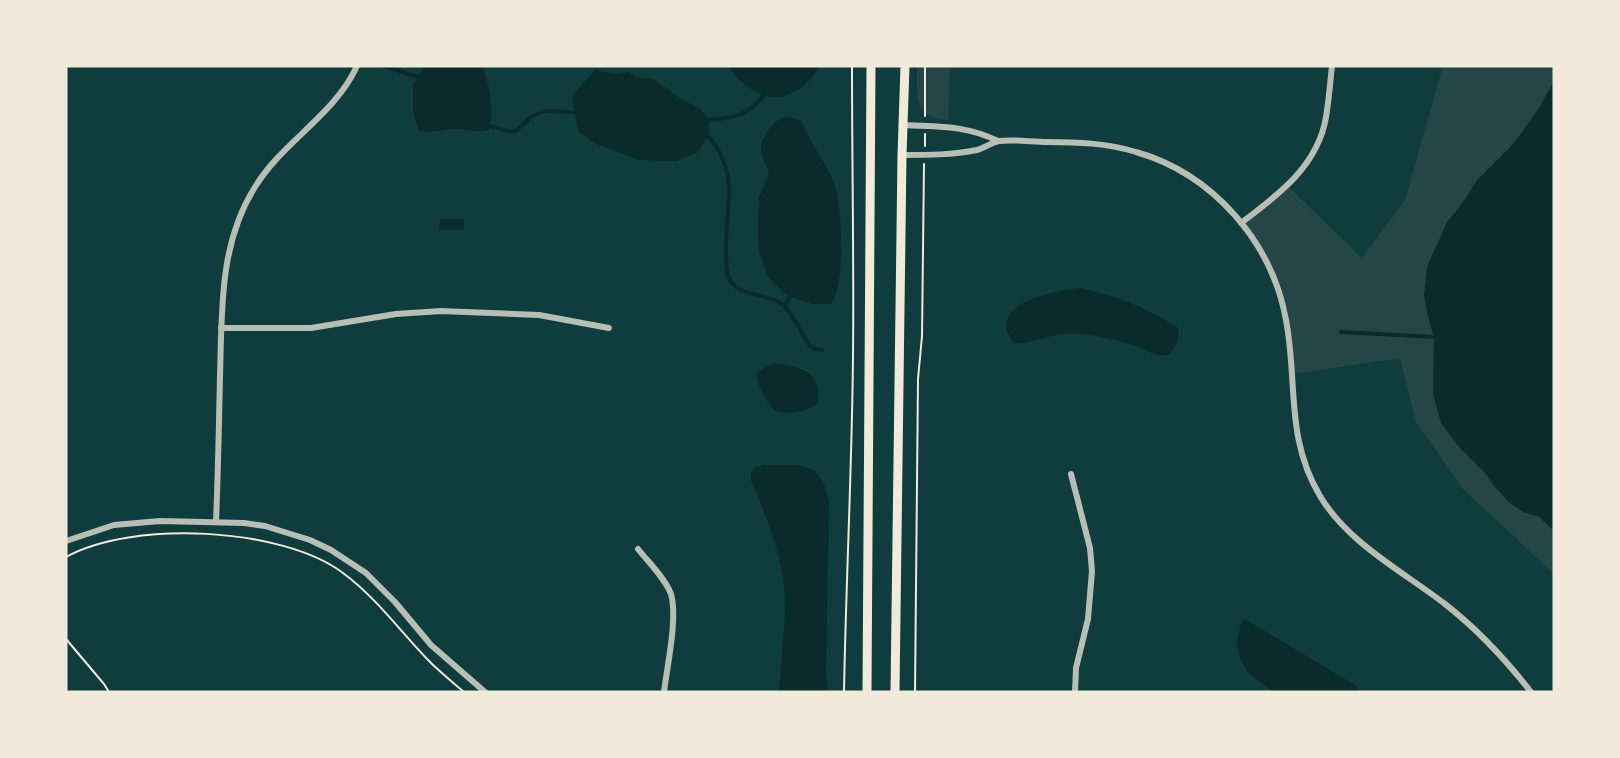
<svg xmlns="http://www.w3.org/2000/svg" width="1620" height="758" font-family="'Exo 2',sans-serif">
<rect width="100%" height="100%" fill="#0f3d3e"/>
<!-- green -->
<g fill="#244646">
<path d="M917,66H950L948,120C913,118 917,94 917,66Z"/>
<path d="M1443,66H1554V574L1463,489L1416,422L1400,358L1292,374L1281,294L1241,223L1287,185L1362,258L1405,200Z"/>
</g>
<!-- water -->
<g fill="#0a2a2b">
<path d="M425,66H483C489,88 495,107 489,130C477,134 467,128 454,129C442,129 432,134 419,131L413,111V83Z"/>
<path d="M728,66H820C792,109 757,106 728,66Z"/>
<path d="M595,70L616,74L629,72L638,78L653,79L680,98L700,109L710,120L708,136L697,153L676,161L638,160L594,143L578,131L572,96Z"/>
<path d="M1554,81V531L1539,517L1523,512L1510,503L1493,485L1486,474L1458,446L1441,423L1433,394L1434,337L1428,316L1424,295L1427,267L1447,222L1462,204L1477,180L1514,143L1538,110Z"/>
<path d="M783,117L794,118L802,121C809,142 823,158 832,178C843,200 846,285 831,304H813L793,298L783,292L768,277L759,252L758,228L759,198L769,174C767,167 764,161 762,155C758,139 771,124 783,117Z"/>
<path d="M440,219H464V230H439Z"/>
<path d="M1080,288C1115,295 1148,308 1178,328C1180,340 1176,346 1169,355C1154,357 1143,348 1129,344C1113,339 1095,335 1078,334C1052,331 1036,345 1014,343C984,304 1053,291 1080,288Z"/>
<path d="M774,363C799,366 824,372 817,404C802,413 791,414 775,411C766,400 757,388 757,372Z"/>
<path d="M764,465C801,466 821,458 829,502L826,673L828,692H779C781,662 785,630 785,600C784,559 767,518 751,481V472L754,468Z"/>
<path d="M1245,619L1355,685L1361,692L1272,691L1247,672L1240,658L1237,642L1241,623Z"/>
</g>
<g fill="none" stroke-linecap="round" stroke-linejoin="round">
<!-- stream -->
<g stroke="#0a2a2b" stroke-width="4">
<path d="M385,66L417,77"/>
<path d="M710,120C735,118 748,115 764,95"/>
<path d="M490,126L512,132L517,130L531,117L544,111L574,112"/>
<path d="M708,136C742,174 724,210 726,255C726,264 726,274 731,282C743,298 772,293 785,307C796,318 801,334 810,346L815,349L822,350"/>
<path d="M785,306L790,296"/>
<path d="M1341,332L1434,337"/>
</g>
<!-- path -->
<g stroke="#f1e9da" stroke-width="2">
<path d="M925,66V116"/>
<path d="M925,146V134"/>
<path d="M66,557C132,520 282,527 343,573C378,599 402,634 433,665C443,674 453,683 464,692"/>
<path d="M66,639L104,684L109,692"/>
<path d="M844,692C846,580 852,468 853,356C854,260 852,163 852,66"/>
<path d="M915,692L918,379L922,336L924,164"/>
</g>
<!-- minor -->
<g stroke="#b8beb3" stroke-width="6">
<path d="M904,125C938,127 966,125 998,141"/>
<path d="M902,155C927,155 953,155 977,150C985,148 992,142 999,141C1014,139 1032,142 1047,142C1077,142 1107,143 1136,152C1213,174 1272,242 1286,320C1298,383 1285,437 1320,496C1348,543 1402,571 1445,604C1477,629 1506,660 1531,692"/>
<path d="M1241,223C1278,195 1318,166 1326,117C1329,100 1330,83 1332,66"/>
<path d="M221,328H311L396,314L441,311L539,315L609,328"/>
<path d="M1071,474L1090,548L1092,571L1088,619L1076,668L1075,692"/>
<path d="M216,522C218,474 219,425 220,376C222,311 219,244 255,187C283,141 334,116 357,66"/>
<path d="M66,541L114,525L160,521L244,523L265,526L310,540L331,550L366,573L395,602L431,645L485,692"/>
<path d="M638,549C649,563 665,578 671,594C678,617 667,667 664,692"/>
</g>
<!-- secondary -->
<g stroke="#f1e9da" stroke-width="9">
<path d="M867,692L871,66"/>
<path d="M895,692L902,155L905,66"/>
</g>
</g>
<!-- border -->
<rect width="1620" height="758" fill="none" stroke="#f1e9da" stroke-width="135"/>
</svg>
